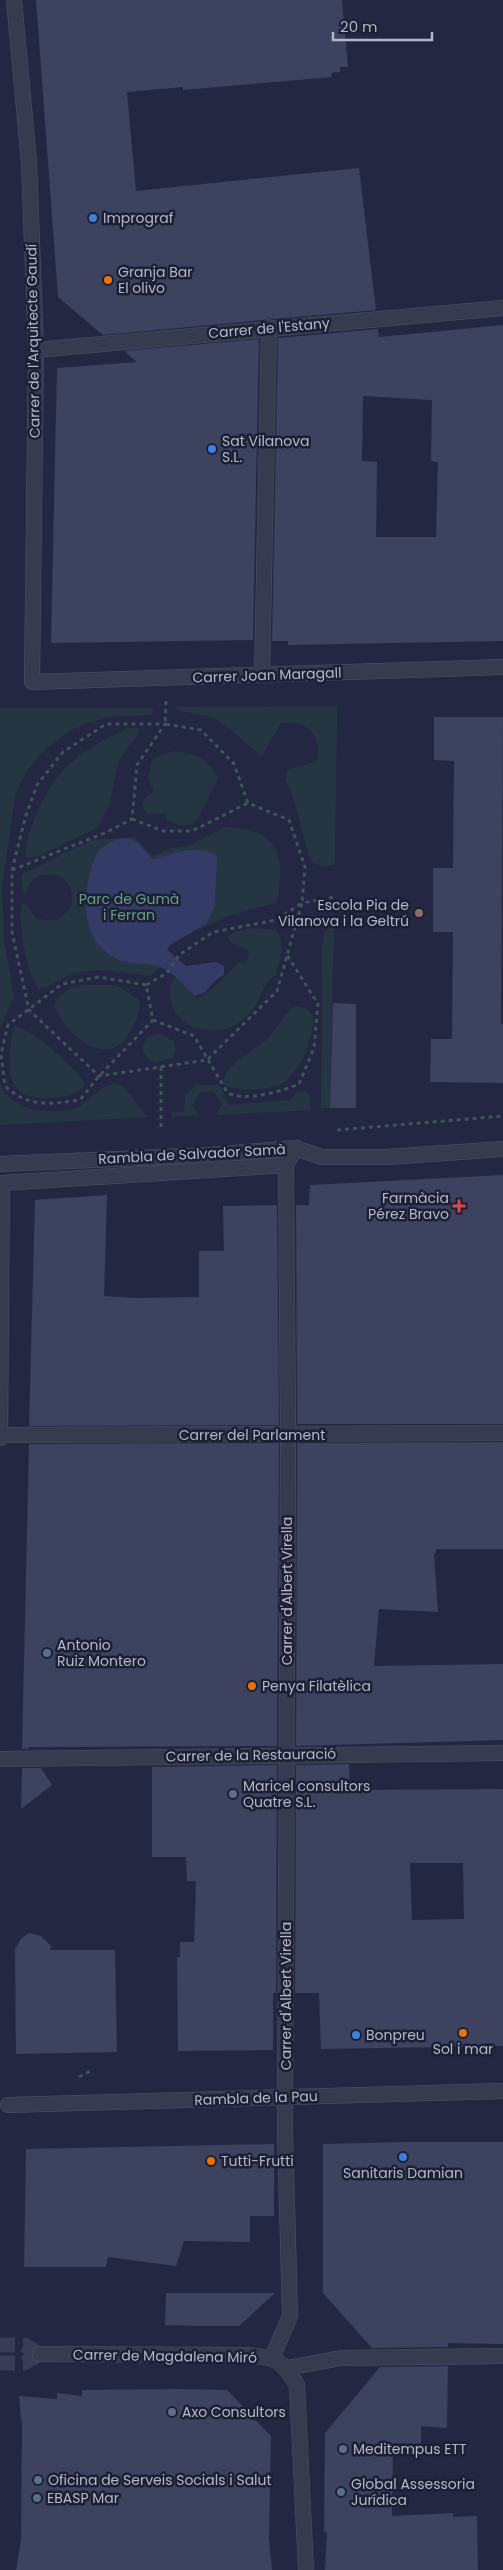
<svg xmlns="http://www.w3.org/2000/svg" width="503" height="2570" font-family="Poppins,sans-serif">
<rect width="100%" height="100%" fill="#232741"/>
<!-- green -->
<g fill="#253642">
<path d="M337,706L335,865L321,867L313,863L308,854L292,793L285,781L287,771C297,765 309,766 318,759C320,734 307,720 281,723L262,756C246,745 232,728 215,719C202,712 185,716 174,707Z"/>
<path d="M0,708H153L152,715C138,716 124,715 110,717C67,724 29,756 15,797L2,887L4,940L14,997L0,1029Z"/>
<path d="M129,728H139L138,735L122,755L117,768L110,803L97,828L38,856L26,858C25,843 30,831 35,817C54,769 83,748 129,728Z"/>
<path d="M172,751C192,752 210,758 218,778L199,816L192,825H179L167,820L165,814H147L142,805L146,797L154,792L148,778L152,759Z"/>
<path d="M226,827C262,829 282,839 280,877C279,887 280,895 275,904C236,910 204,925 170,945L167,950L186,966L216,962L224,966V975L214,980L205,993L195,996L198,999L220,982L241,960L243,964L248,959L249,951L232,943L227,937C238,926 262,928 276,930C286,942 280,961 276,975C262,983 262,997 253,1009C241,1026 221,1034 202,1029C192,1027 181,1021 176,1013C169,1002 169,992 172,980L176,977L160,967L150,976L104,970L84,971L69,975L44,988L39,989C27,975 17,922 22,904H26L35,917C79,935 86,870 45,875C33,876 29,882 27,892L22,891V874L91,840L135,837L152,856L172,848L187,846Z"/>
<path d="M330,928L334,929L330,1108H321L322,947L324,932Z"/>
<path d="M84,985H116L139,1000C140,1011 138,1017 133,1026C113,1074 68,1039 54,1006C60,992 69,988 84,985Z"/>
<path d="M296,1006C303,1007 309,1008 312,1015C318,1031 298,1075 283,1083C273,1088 257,1091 245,1089C238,1088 229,1089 223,1084C225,1060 259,1052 273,1032C281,1022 284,1012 296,1006Z"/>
<path d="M14,1026C31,1029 80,1069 85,1085C72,1101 24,1105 13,1083C6,1068 11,1042 14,1026Z"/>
<path d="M160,1033L174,1041L176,1050L173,1057L155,1063L147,1058L142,1049L146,1038Z"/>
<path d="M0,1083C10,1110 46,1116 73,1109C87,1105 100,1084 115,1084C131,1085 136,1111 150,1117L0,1125Z"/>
<path d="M196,1085H219L230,1105L290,1100L296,1093L304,1091L309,1095L311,1110L216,1115L222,1104L214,1092H200L193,1105L199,1115L171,1117L172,1112H184L185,1095Z"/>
</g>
<!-- water -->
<path fill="#343b67" d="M127,838L137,842L153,860C175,853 195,843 217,856L215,905L207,923L170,945L167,950L186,966L216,962L224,966V975C210,981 207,997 194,995C183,984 171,970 156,965C147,962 135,965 126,962C80,949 81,899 93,863C98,847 112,839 127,838Z"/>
<!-- building -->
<g fill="#3d425f" fill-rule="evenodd">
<path d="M36,0H342L348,67H340V72L331,73L332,77L183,90V87L127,92L136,191L359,168L376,310L274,319L269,318L263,320L103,335L58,297Z"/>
<path d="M503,325V641L288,645V641H272L278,338L378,329L379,337ZM363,396L432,400L431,461L438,462L436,537H376L377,462L362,461Z"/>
<path d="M259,339L253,640L51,643L57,368L137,362L124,351Z"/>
<path d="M434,717H503L501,1024H503V1083L430,1082L431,1039H452L453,932H433V868H453L454,761L434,760Z"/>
<path d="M333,1003L356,1004V1108H330Z"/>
<path d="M503,1175V1424H297L296,1205H309L310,1185Z"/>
<path d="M107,1195L104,1296L136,1298L199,1297V1251H224L223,1206L277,1205L279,1425L29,1426L35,1200Z"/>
<path d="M503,1442V1549H436V1553H434L438,1612L379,1609L374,1666L503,1664V1740L296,1746L297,1443Z"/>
<path d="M279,1443L277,1746L28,1747L29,1749H22L29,1444Z"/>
<path d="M349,1764L350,1790L503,1789V2046L321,2049L319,1993H295L296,1765ZM410,1863H463L464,1919L412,1920Z"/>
<path d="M277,1765L276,1993H273V2050L178,2051L177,1957H180V1942H194L196,1881H187L186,1857H152V1767Z"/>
<path d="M22,1768H41L52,1785L21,1809Z"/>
<path d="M29,1933L41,1936L51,1946L50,1950H115L117,2052L16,2054L15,1949L21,1939Z"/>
<path d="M407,2142H503V2344L448,2343V2347L372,2348L323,2293V2144Z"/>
<path d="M274,2144V2216H250V2242L184,2241L176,2266L108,2257L106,2267H24L26,2149Z"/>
<path d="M166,2293H275L239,2326H199L165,2325Z"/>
<path d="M448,2366L447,2428L421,2426V2444L393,2443L392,2516L453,2513V2517L477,2516L478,2570H325L327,2532H324L325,2433L380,2367Z"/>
<path d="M179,2389L227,2390L271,2436L269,2539L272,2570H16L21,2540L22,2427L19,2396L57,2399V2393L82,2396V2390Z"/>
</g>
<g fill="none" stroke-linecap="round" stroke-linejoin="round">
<!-- minor-tunnel -->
<g stroke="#393c56" stroke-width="15" stroke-dasharray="15 8" stroke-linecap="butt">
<path d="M0,2345H24L40,2354"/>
<path d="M0,2363H24L40,2354"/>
</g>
<defs>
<g id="minor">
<path d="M14,0L29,162L36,350L32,682L503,667"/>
<path d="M36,350L503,308"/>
<path d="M262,675L269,327"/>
<path d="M0,1164L209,1155L296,1148L321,1157H387L503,1149"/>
<path d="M0,1435L503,1433"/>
<path d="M0,1438L2,1183L286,1165"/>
<path d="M0,1759L503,1753"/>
<path d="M8,2105L503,2091"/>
<path d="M40,2354L247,2355C277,2358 281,2359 297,2385L306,2570"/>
<path d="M272,2358L290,2316L285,2130L288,1435L286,1165L296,1148"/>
<path d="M287,2368L341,2358L503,2356"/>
</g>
</defs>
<!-- minor casing -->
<use href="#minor" stroke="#4f5368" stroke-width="16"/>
<!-- path -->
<g stroke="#40525b" stroke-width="3" stroke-dasharray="4 4" stroke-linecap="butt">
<path d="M166,701L165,724L201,730L234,764L248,803L289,820L305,867L302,903L276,920L213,932L179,955L167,973L146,985L153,1020L194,1036L227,1092C242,1103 283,1091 299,1084L314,1048L318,1004L287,955"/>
<path d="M132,819L163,831H192L248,803"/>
<path d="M12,870L107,832L132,819L137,765L165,724H106L63,752L37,785L26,815L12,870V932L29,1010L99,1076L207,1060L277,991L302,903L335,897"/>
<path d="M146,985L99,977L62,984L8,1025L1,1054L5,1086C29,1108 50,1104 80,1100L99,1076L153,1020"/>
<path d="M161,1127V1067"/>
<path d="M337,1130L503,1116"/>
<path d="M79,2077L92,2070"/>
</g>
<!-- minor -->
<use href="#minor" stroke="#373b50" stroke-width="15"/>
</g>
<!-- markers -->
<g fill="#3f7fe0" stroke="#1c2035" stroke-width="2">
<circle cx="93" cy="218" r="5"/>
<circle cx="212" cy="449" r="5"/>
<circle cx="356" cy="2035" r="5"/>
<circle cx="403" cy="2157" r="5"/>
</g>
<g fill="#e8710a" stroke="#1c2035" stroke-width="2">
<circle cx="108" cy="280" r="5"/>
<circle cx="252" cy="1686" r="5"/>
<circle cx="463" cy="2033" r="5"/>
<circle cx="211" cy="2161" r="5"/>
</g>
<circle fill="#8d6e63" stroke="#1c2035" stroke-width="2" cx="419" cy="913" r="5"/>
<path fill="#e0444e" stroke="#1c2035" stroke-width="2" d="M456.5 1198.5h5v5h5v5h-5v5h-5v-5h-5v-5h5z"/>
<g fill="#5c6f8a" stroke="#1c2035" stroke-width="2">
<circle cx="47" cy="1653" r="5"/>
<circle cx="233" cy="1794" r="5"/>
<circle cx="172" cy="2412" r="5"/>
<circle cx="343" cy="2449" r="5"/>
<circle cx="38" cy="2480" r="5"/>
<circle cx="341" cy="2492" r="5"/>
<circle cx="37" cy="2498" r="5"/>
</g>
<g text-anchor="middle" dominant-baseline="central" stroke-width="5" stroke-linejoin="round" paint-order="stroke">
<!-- poi labels -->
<g font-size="14" fill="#b4b6cb" stroke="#1c2035" text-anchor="start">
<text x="103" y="218">Imprograf</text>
<text x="118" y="272">Granja Bar<tspan x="118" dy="16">El olivo</tspan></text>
<text x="222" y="441">Sat Vilanova<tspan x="222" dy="16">S.L.</tspan></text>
<text x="409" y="905" text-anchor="end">Escola Pia de<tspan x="409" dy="16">Vilanova i la Geltrú</tspan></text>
<text x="449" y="1198" text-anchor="end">Farmàcia<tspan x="449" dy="16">Pérez Bravo</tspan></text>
<text x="57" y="1645">Antonio<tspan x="57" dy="16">Ruiz Montero</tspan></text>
<text x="262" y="1686">Penya Filatèlica</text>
<text x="243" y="1786">Maricel consultors<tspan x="243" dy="16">Quatre S.L.</tspan></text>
<text x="366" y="2035">Bonpreu</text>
<text x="463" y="2049" text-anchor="middle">Sol i mar</text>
<text x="221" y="2161">Tutti-Frutti</text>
<text x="403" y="2173" text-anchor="middle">Sanitaris Damian</text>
<text x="182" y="2412">Axo Consultors</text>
<text x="353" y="2449">Meditempus ETT</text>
<text x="48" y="2480">Oficina de Serveis Socials i Salut</text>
<text x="351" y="2484">Global Assessoria<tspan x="351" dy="16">Jurídica</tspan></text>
<text x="47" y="2498">EBASP Mar</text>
</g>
<!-- street labels -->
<g font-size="14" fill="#b4b6cb" stroke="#1c2035">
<text transform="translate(269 328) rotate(-5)">Carrer de l'Estany</text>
<text transform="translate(33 341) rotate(-91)">Carrer de l'Arquitecte Gaudí</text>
<text transform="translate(267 675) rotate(-2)">Carrer Joan Maragall</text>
<text transform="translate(192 1154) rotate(-3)">Rambla de Salvador Samà</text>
<text x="252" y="1435">Carrer del Parlament</text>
<text transform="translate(287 1591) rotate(-90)">Carrer d'Albert Virella</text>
<text transform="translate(251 1755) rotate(-1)">Carrer de la Restauració</text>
<text transform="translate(286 1996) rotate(-90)">Carrer d'Albert Virella</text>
<text transform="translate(256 2098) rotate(-2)">Rambla de la Pau</text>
<text transform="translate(165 2356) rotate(1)">Carrer de Magdalena Miró</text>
</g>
<!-- park labels -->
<g font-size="14" fill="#699e84" stroke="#1c2035">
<text x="129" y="899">Parc de Gumà<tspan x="129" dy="16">i Ferran</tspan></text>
</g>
</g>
<!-- scale -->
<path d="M333 32v8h99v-8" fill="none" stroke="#b4b6cb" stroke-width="2.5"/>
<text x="340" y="32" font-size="15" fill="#b4b6cb" stroke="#1c2035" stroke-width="4" paint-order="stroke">20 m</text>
</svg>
